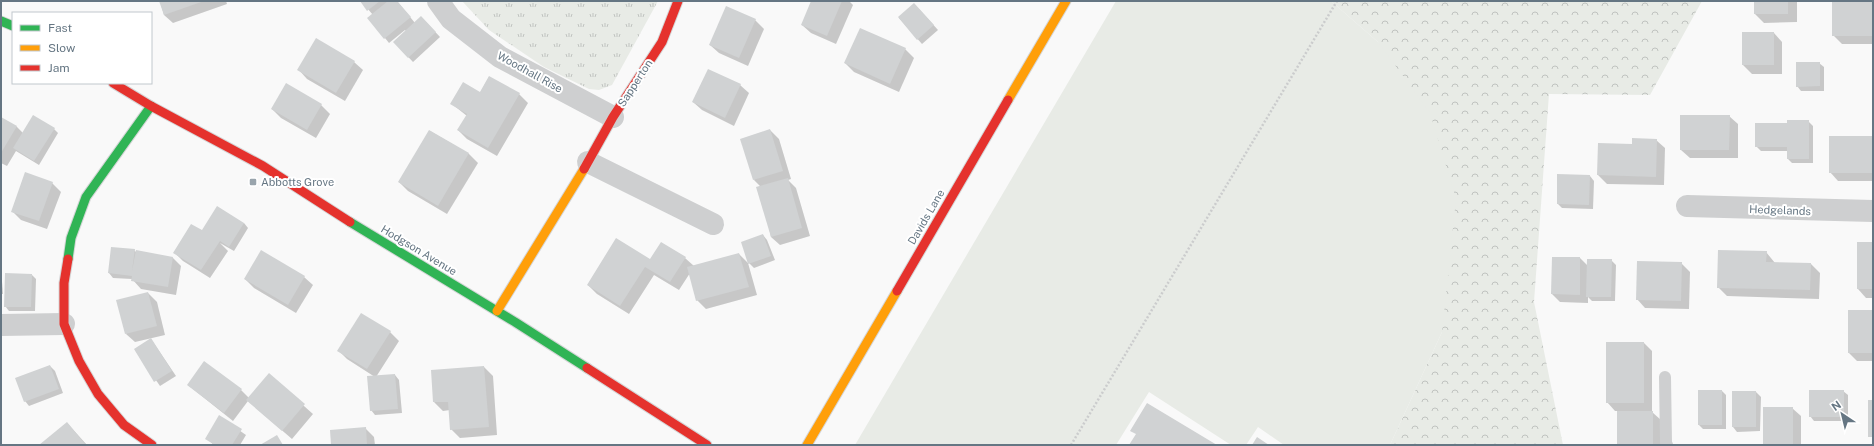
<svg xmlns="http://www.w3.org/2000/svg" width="1874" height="446" font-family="'Public Sans',sans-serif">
<defs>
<pattern id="grass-tufts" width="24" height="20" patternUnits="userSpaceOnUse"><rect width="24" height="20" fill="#e8ebe6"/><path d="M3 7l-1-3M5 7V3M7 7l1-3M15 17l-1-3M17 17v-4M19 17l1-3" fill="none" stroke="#c0c3c0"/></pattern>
<pattern id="forest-crowns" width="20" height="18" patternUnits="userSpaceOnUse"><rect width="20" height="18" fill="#e8ebe6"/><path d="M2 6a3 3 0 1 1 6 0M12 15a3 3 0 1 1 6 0" fill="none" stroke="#c0c3c0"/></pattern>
</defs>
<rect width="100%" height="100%" fill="#f9f9f9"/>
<!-- grass -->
<path fill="url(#grass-tufts)" d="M462,1H658L612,85L599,90L589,89L544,67L489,30Z"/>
<!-- forest -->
<path fill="url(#forest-crowns)" d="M1331,1H1702L1650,95L1549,94L1534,302L1563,445H1390L1442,332L1378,42Z"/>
<!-- green -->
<path fill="#e8ebe6" d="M1116,1H1331L1378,42L1430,113L1456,199L1442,332L1390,445H1284L1258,427L1246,445H1231L1149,392L1116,445H855Z"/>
<!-- shadow -->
<g fill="#0003">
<path d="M160,1H226L227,4L173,23L164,15Z"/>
<path d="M361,1H397L415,23L426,22L440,37L413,62L394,42L406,31L405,30L389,43L369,18L373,15Z"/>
<path d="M812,1H849L853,5L836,44L811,33L802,25Z"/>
<path d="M1755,1H1797V22L1764,23L1755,14Z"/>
<path d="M1833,1H1873V44H1842L1833,35Z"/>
<path d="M919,9L938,30L922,44L899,18Z"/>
<path d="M755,20L764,29L748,66L719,53L710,45Z"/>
<path d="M1774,33L1782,42V74H1752L1743,65Z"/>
<path d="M905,49L914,58L899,92L854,72L845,63Z"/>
<path d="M354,62L363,70L345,101L307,79L299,70Z"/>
<path d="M1819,63L1824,67V91H1801L1797,86Z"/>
<path d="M489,77L519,94L528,103L497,156L467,139L458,130L467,116L452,104L480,93Z"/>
<path d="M287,85L321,105L330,114L316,138L281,118L272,109Z"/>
<path d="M740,85L749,93L734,126L702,110L693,102Z"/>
<path d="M1729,116L1738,124V158H1690L1681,150Z"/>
<path d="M1,118L17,127L23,133L54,129L58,133L39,165L16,151L7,166L1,163Z"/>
<path d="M1808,121L1813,126V163H1792L1788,159V151H1761L1756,146L1788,124Z"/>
<path d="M770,130L779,139L791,179L788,180L796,188L810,236L780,245L771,237L761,187L754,180Z"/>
<path d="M430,131L469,154L478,163L447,214L408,191L399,182Z"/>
<path d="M1872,137L1873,181H1838L1830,172Z"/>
<path d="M1656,140L1665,148L1664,185L1607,184L1598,175L1633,145Z"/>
<path d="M1590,176L1594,181L1593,209L1562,208L1558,204Z"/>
<path d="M52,183L61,192L47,229L21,220L12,211Z"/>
<path d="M244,223L248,228L234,251L220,243L228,251L210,278L183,261L174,252L206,234Z"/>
<path d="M763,235L767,240L775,260L754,268L749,263Z"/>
<path d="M1858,243H1873V298H1866L1858,289Z"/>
<path d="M134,250L137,253L173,258L181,266L176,295L141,289L132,279L113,278L109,273Z"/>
<path d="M1766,252L1775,263L1811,264L1820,273L1819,299L1727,296L1718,287Z"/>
<path d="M739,254L748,263L757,295L706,309L697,300L690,273L679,290L654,275L629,314L597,294L588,285L650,260L685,258L694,266Z"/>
<path d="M1553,258H1580L1588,266L1611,260L1616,265L1615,301H1592L1588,297V303L1560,302L1552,294Z"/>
<path d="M1681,263L1690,272L1689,309L1645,308L1637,299Z"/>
<path d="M1,268L3,294H1Z"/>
<path d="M32,275L36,279L35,311H9L5,306Z"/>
<path d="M304,277L313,285L296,313L254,288L245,279Z"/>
<path d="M148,293L157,302L165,335L135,342L126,334Z"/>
<path d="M1873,311V361H1857L1849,353Z"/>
<path d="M390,332L399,341L376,377L395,375L399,380L402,413L375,415L371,410L375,377L347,359L339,351Z"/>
<path d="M151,339L176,376L160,386L135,350Z"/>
<path d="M1644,343L1652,351V412L1661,420V445H1618V411H1615L1607,402Z"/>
<path d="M50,366L55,371L63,393L29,406L25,401Z"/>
<path d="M484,367L493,376L497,435L460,438L451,429L450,410L443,411L434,402Z"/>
<path d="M269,375L313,414L292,439L248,401L233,421L188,385L241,390L249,398Z"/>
<path d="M1722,391L1726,395V429H1703L1699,425Z"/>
<path d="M1843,391L1848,395V421H1814L1810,416Z"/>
<path d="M1756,392L1761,397L1760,431L1737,432L1733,427Z"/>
<path d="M1792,408L1801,416V445H1764Z"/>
<path d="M220,417L246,435L240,445H214L206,438Z"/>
<path d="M67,423L87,445H41Z"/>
<path d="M365,428L374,437L375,445H332Z"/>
</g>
<!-- building -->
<g fill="#d0d2d3">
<path d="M159,1H204L164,15Z"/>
<path d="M360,1H380L367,11Z"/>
<path d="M388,1H397L411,17L384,39L367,18Z"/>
<path d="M811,1H842L827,36L801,25Z"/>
<rect x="1754" y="1" width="34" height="13"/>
<rect x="1832" y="1" width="41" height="35"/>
<path d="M914,3L934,25L917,40L898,17Z"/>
<path d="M726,6L756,19L739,58L709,45Z"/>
<path d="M421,16L436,32L408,58L393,42Z"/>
<path d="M860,28L906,48L890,84L844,63Z"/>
<rect x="1742" y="32" width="32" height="33"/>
<path d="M316,38L355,61L336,93L297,70Z"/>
<path d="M1796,62H1820V86L1796,87Z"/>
<path d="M708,69L741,84L725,118L692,102Z"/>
<path d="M489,76L520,93L488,148L457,130L467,114L450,104L463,82L480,92Z"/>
<path d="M286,83L322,104L307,130L271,109Z"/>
<path d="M33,115L55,128L34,161L13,148Z"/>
<path d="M1680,115H1730L1729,150H1680Z"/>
<path d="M1,117L17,126L1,153Z"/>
<path d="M1787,120H1809V159H1787V147H1755V123H1787Z"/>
<path d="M770,129L783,171L753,180L740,139Z"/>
<path d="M429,130L469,153L438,206L398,182Z"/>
<rect x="1829" y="136" width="43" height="37"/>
<path d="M1632,138L1657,139L1656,177L1597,175L1598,143L1632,144Z"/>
<path d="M25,172L53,182L39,221L11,212Z"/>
<path d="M1557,174L1590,175L1589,205L1557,204Z"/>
<path d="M788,178L802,228L771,237L756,187Z"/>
<path d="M217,206L244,223L229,247L220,241L201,270L173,253L191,224L202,230Z"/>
<path d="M763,234L771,256L748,264L741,242Z"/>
<path d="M616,238L650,259L661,242L686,257L670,282L645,267L620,306L587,285Z"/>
<rect x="1857" y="242" width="16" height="47"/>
<path d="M111,247L135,249L132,271L136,250L173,257L168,287L131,281L132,276L108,273Z"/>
<path d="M261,250L305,276L288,305L244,279Z"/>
<path d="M1718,250L1767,251L1766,262L1811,263L1810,290L1717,288Z"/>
<path d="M739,253L749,287L696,301L687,267Z"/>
<path d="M1552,257H1580V295L1551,294Z"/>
<path d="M1587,259H1612L1611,297H1586Z"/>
<path d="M1637,261L1682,262L1681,301L1636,300Z"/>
<path d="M5,273L32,274L31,307H4Z"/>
<path d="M148,292L157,326L125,334L116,300Z"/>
<rect x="1848" y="310" width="25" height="43"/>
<path d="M361,313L391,331L367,369L337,351Z"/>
<path d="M151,338L172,371L154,382L134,349Z"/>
<rect x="1606" y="342" width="38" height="61"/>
<path d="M204,361L242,389L224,413L187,385Z"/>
<path d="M50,365L59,389L24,402L15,378Z"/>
<path d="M484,366L489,427L450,430L448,402H433L431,370Z"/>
<path d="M269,373L305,404L282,431L246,400Z"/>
<path d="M395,374L398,409L370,411L367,376Z"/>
<rect x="1698" y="390" width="24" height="35"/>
<rect x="1809" y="390" width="35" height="27"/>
<rect x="1732" y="391" width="24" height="36"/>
<rect x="1868" y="400" width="5" height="37"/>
<path d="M1147,403L1217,445H1129L1136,434L1130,431Z"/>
<rect x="1763" y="407" width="30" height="38"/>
<rect x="1617" y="411" width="36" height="34"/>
<path d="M219,415L242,429L232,445H215L205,439Z"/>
<path d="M67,422L86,445H39Z"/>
<path d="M366,427L367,445H331L330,430Z"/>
<path d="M277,435L283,445H260Z"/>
<path d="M1257,437L1269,445H1252Z"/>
</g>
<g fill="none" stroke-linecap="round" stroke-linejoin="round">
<defs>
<g id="fast">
<path d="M1,21L13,26"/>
<path d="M350,222L515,322L587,368"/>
<path d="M68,259L71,238L86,197L151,106"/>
</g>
<g id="slow">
<path d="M1008,100L1066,1"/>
<path d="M497,311L584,169"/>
<path d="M807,445L897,291"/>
</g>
<g id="jam">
<path d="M113,83L151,106L263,166L350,222"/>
<path d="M584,169L613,117L662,42L678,1"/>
<path d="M68,259L64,283V324L79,361L98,394L124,425L152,445"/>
<path d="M897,291L1008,100"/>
<path d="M587,368L707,445"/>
</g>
</defs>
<!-- fast casing -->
<use href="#fast" stroke="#d5d6d7" stroke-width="11"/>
<!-- slow casing -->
<use href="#slow" stroke="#d5d6d7" stroke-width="11"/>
<!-- jam casing -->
<use href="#jam" stroke="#d5d6d7" stroke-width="11"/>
<!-- path -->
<path stroke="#cbcccd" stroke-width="2.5" stroke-dasharray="2 2" stroke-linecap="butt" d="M1071,445L1337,1"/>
<!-- lane -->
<path stroke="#cecfd0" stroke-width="12" d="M1665,377L1666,443L1667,445"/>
<!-- street -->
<g stroke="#cecfd0" stroke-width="22">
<path d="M438,1L451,19L500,57L613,117"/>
<path d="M588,162L713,224"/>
<path d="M1687,206L1873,211"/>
<path d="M1,325L64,324"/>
</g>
<!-- fast -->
<use href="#fast" stroke="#30b455" stroke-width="9"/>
<!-- slow -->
<use href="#slow" stroke="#ff9f0a" stroke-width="9"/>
<!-- jam -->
<use href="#jam" stroke="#e5322d" stroke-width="9"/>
</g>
<!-- markers -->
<rect fill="#99a4ac" stroke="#fff" stroke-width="1.5" x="249" y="178" width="8" height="8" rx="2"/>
<g text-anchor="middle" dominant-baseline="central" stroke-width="4" stroke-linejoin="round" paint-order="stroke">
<!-- street labels -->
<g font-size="11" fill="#657683" stroke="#fff">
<text transform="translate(530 72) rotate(29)">Woodhall Rise</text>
<text transform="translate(635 83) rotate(-57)">Sapperton</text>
<text transform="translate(1780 210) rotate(2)">Hedgelands</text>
<text transform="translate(926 217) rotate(-60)">Davids Lane</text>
<text transform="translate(419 250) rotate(31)">Hodgson Avenue</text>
</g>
<!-- poi labels -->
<g font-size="11" fill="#657683" stroke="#fff" text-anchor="start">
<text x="261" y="182">Abbotts Grove</text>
</g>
</g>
<!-- border -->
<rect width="1874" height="446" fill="none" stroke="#657683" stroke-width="4"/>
<!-- legend -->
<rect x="12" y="12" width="140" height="72" fill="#ffffff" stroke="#c1c8cd"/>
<rect x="20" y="25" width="20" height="6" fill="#30b455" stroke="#c1c8cd"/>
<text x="48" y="32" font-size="12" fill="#657683">Fast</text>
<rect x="20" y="45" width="20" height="6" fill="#ff9f0a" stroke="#c1c8cd"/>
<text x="48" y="52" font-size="12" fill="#657683">Slow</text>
<rect x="20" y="65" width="20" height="6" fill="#e5322d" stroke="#c1c8cd"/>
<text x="48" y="72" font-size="12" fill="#657683">Jam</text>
<!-- north arrow -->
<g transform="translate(1842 414) rotate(325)" stroke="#ffffff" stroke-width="3" paint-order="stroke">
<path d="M0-3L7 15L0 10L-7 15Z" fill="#657683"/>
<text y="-6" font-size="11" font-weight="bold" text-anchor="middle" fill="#657683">N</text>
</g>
</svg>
